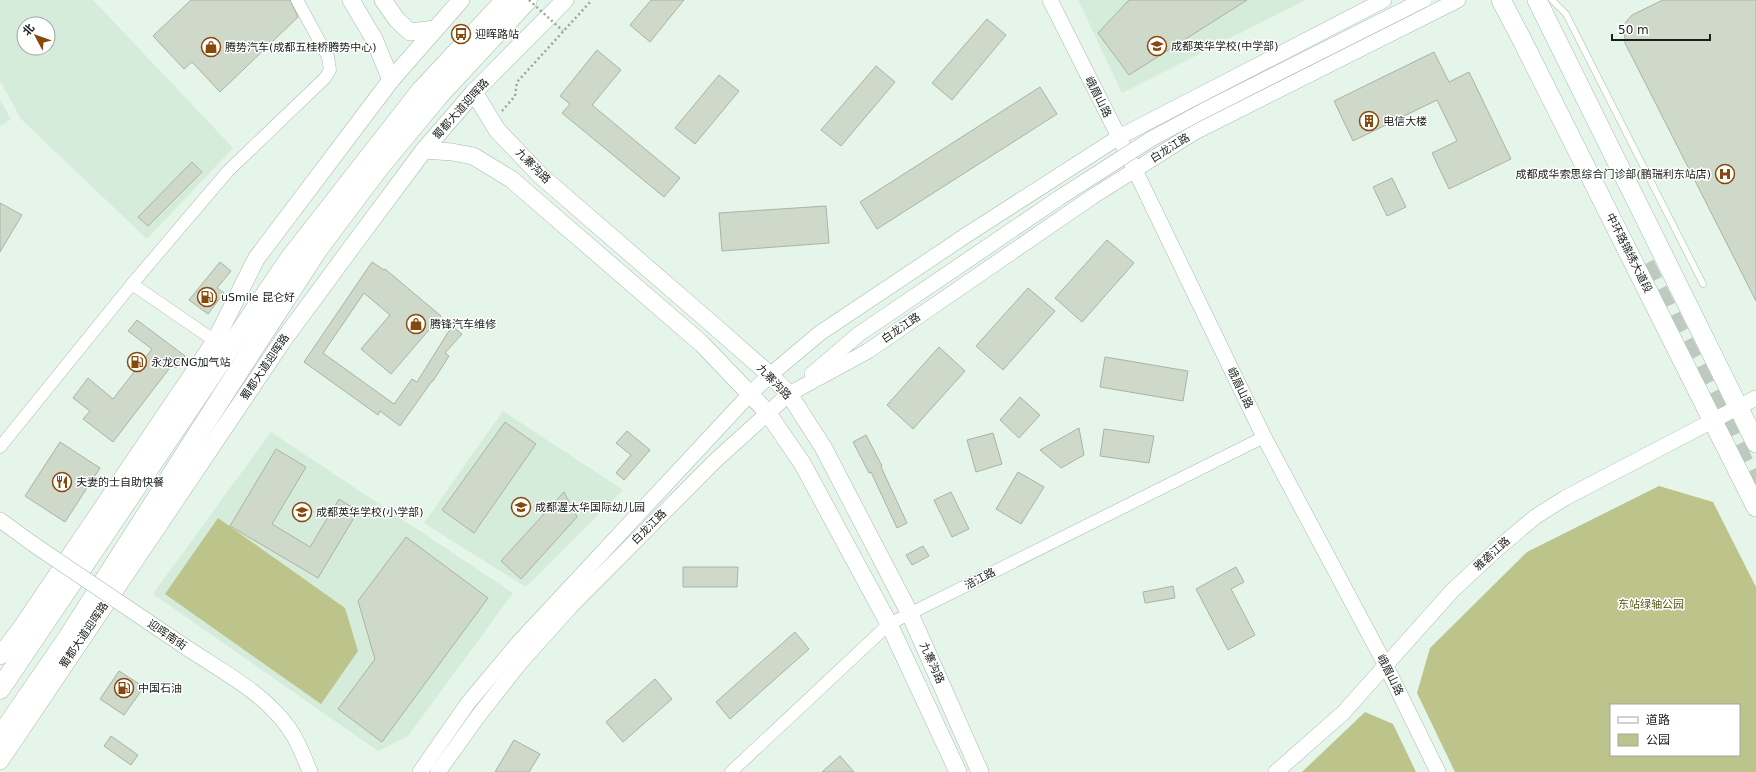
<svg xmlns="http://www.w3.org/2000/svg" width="1756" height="772" font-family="'DejaVu Sans','Noto Sans SC',sans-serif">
<rect width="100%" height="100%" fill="#e5f5e9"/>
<!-- built -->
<g fill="#d5ecda" fill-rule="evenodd">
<path d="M0,0H93L233,148L147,239L21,119L0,81ZM24,24H48V48H24Z"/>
<path d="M1078,0H1305L1122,93Z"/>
<path d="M0,100L11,119L0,126Z"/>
<path d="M503,411L623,490L526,587L424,523Z"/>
<path d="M271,432L513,593L408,736L378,751L153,594Z"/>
</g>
<!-- green -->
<g fill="#bcc38b" fill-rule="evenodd">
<path d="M1659,486L1713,502L1756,587V772H1455L1417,693L1430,648L1527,552ZM1611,705H1739V755H1611Z"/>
<path d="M218,518L345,608L358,651L321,704L165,594Z"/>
<path d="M1365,712L1393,724L1416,772H1302Z"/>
</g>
<!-- building -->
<g fill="#cfd9c9" stroke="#aab3a4">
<path d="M191,0H290L298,17L220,92L192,62L184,69L153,36Z"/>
<path d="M651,0H684L650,42L630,25Z"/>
<path d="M1129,0H1247L1129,75L1098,33Z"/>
<path d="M1663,0H1756V301L1625,43L1624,24L1632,15Z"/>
<path d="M987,19L1006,35L952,100L932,83Z"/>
<path d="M597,50L621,70L592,105L680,178L664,197L562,113L570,104L560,96Z"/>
<path d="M1434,52L1449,82L1469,72L1511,159L1449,189L1432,153L1457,141L1437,100L1353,141L1334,101Z"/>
<path d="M876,66L895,82L841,146L821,130Z"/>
<path d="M719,75L739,91L695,144L675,128Z"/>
<path d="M1040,87L1057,114L877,229L860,202Z"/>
<path d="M192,162L202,172L148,226L138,217Z"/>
<path d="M1392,178L1406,207L1387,216L1373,187Z"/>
<path d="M0,203L22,215L0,252Z"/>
<path d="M826,206L829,243L722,251L719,213Z"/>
<path d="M1107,240L1134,263L1082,322L1055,298Z"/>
<path d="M220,262L231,271L217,288L224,293L208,314L189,300Z"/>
<path d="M372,262L384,270L385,269L441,316L391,374L361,349L390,315L364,293L323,353L394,404L412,379L417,382L452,326L462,334L445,353L449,356L433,381H432L400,426L380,411L378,415L304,362Z"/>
<path d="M1028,288L1055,311L1003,370L976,346Z"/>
<path d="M137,320L185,356L176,368L172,365L113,442L83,419L90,411L73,398L88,378L113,399L152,349L128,331Z"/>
<path d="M939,347L965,371L913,429L887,405Z"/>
<path d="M1105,357L1188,371L1183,401L1100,387Z"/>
<path d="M1020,397L1040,415L1019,438L1000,420Z"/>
<path d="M505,422L536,444L474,533L442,510Z"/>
<path d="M1079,428L1084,455L1061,468L1040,450Z"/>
<path d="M1104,429L1154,436L1149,463L1100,456Z"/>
<path d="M627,431L650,450L624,480L616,473L631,455L616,443Z"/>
<path d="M993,433L1002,464L976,472L967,440Z"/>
<path d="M866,435L882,466L881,467L907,523L897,528L871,472L869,473L853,442Z"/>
<path d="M60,442L100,468L65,522L25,496Z"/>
<path d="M276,449L306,467L272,524L310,547L339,499L358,511L318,578L230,526Z"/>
<path d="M1018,472L1044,487L1021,524L996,509Z"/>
<path d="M564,492L577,517L521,579L501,561Z"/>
<path d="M951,492L969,529L952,537L934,500Z"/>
<path d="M406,537L488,598L382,742L338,709L375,659L358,601Z"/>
<path d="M923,546L929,556L912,565L906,555Z"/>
<path d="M683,567H738L737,587H683Z"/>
<path d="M1236,567L1244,582L1231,589L1255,635L1228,650L1196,589Z"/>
<path d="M1173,586L1175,598L1145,603L1143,592Z"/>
<path d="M795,632L809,649L730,719L716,702Z"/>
<path d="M119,671L144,687L124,715L100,699Z"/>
<path d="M655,679L672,699L623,742L606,722Z"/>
<path d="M111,736L138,755L131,765L104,746Z"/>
<path d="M514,740L540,754L529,772H495Z"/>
<path d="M840,756L854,772H822Z"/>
</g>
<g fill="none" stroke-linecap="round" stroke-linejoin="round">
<!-- primary-tunnel -->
<path stroke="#bccabf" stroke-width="19" stroke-dasharray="19 10" stroke-linecap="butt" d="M1645,264L1756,486"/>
<defs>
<path id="service" d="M1552,0L1566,14L1703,284"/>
<g id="minor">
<path d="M132,284L215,341"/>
<path d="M0,447L132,284L228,171L325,78L330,70L328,57L297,0"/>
<path d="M731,772L889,624L1264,437"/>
</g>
<g id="tertiary">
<path d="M1050,0L1119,137L1264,437L1386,666L1438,772"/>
<path d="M812,374L859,334"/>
<path d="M0,520L33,544"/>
<path d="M187,648C223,672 266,694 290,730C299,743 304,757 310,772"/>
<path d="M420,772L468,703L519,642L750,394L770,375L820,333L968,234L1119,137L1384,0"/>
<path d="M438,772L479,715L520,663L573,604L716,460L789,394L868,351L1092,197L1195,132L1458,0"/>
<path d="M1276,772L1343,713L1452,591L1497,549L1535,517L1565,498L1756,398"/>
</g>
<g id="secondary">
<path d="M351,0L374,39L391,80"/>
<path d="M383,0L397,20L410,32L435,29"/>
<path d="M474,92L497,130L541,176L712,324L770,375L789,394L823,447L910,614L980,772"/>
<path d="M424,150L452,152L473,156L511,179L702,344L767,412L802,463L889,624L958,772"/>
<path d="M0,656L23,625L215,341L256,259L391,80L461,0"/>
<path d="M0,761L284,339L354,244L424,150L474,92L565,0"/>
</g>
<g id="primary">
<path d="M1501,0L1520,36L1756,507"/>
<path d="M1537,0L1756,443"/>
</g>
<g id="trunk">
<path d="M0,689L289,260L421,91L506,0"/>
<path d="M0,737L68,638L223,395L317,250L380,166L438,96L527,0"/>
</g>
</defs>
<!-- service casing -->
<use href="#service" stroke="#aab9ad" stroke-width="7"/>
<!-- minor casing -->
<use href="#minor" stroke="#aab9ad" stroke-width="13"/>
<!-- tertiary casing -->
<use href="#tertiary" stroke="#aab9ad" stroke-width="16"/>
<!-- secondary casing -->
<use href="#secondary" stroke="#aab9ad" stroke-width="18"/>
<!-- primary casing -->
<use href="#primary" stroke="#aab9ad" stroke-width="20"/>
<!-- trunk casing -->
<use href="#trunk" stroke="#aab9ad" stroke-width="21"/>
<!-- path -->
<path stroke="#9aa69d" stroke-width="2.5" stroke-dasharray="2 3" stroke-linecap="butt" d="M502,111L515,96L517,82L591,1L590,0"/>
<!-- service -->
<use href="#service" stroke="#fff" stroke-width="6"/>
<!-- minor -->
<use href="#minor" stroke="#fff" stroke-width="12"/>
<!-- tertiary -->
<use href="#tertiary" stroke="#fff" stroke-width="15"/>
<!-- secondary -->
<use href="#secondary" stroke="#fff" stroke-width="17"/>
<!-- primary -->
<use href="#primary" stroke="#fff" stroke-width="19"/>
<!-- trunk -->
<use href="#trunk" stroke="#fff" stroke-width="20"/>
<defs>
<g id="tertiary-bridge">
<path d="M859,334L1059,198L1151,139L1203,111L1423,0"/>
<path d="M33,544L187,648"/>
</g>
</defs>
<!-- tertiary-bridge casing -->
<use href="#tertiary-bridge" stroke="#aab9ad" stroke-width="16" stroke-linecap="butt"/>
<!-- path-bridge -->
<path stroke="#9aa69d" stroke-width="2.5" stroke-dasharray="2 3" stroke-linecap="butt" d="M529,0L563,31"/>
<!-- tertiary-bridge -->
<use href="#tertiary-bridge" stroke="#fff" stroke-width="15"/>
</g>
<!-- icons -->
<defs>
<symbol id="bus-ring" viewBox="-11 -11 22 22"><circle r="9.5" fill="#fff" stroke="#87480c" stroke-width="1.5"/><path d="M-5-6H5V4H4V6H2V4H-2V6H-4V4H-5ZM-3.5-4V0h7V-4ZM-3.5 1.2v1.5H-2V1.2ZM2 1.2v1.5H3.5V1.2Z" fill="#87480c"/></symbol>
<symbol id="school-ring" viewBox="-11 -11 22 22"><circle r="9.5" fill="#fff" stroke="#87480c" stroke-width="1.5"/><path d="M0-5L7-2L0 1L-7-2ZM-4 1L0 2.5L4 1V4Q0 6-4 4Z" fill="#87480c"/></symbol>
<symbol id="shop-ring" viewBox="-11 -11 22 22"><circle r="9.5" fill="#fff" stroke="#87480c" stroke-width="1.5"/><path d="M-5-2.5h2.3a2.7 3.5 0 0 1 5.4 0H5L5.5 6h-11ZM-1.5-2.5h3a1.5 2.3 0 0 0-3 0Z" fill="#87480c"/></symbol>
<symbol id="building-ring" viewBox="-11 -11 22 22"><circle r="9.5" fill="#fff" stroke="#87480c" stroke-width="1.5"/><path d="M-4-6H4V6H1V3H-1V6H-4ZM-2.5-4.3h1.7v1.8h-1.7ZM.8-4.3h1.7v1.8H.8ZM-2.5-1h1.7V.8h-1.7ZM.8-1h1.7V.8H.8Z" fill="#87480c"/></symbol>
<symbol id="hospital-ring" viewBox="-11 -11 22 22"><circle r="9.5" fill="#fff" stroke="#87480c" stroke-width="1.5"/><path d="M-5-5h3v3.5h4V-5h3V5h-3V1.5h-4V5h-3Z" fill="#87480c"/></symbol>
<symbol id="fuel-ring" viewBox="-11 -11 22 22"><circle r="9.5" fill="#fff" stroke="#87480c" stroke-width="1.5"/><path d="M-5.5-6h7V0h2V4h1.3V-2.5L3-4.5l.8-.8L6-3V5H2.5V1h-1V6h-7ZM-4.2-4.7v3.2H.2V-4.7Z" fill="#87480c"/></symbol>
<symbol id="restaurant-ring" viewBox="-11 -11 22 22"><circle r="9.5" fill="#fff" stroke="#87480c" stroke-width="1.5"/><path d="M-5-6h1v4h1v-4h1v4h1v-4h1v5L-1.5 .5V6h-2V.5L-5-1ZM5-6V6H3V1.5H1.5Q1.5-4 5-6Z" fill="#87480c"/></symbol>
</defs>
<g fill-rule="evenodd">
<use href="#bus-ring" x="450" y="23" width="22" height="22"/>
<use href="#school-ring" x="1146" y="35" width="22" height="22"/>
<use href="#shop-ring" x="200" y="36" width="22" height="22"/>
<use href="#building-ring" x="1358" y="110" width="22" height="22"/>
<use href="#hospital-ring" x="1714" y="163" width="22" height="22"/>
<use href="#fuel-ring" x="196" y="286" width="22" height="22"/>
<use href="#shop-ring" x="405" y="313" width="22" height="22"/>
<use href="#fuel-ring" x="126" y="351" width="22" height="22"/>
<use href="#restaurant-ring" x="51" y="471" width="22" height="22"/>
<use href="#school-ring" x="510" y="496" width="22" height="22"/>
<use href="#school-ring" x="291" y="501" width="22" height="22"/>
<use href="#fuel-ring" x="113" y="677" width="22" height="22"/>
</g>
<g text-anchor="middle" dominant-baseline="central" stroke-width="3" stroke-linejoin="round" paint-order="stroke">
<!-- poi labels -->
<g font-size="11" fill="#181e19" stroke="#fff" text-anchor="start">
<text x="475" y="34">迎晖路站</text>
<text x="1171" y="46">成都英华学校(中学部)</text>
<text x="225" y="47">腾势汽车(成都五桂桥腾势中心)</text>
<text x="1383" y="121">电信大楼</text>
<text x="1711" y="174" text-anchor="end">成都成华索思综合门诊部(鹏瑞利东站店)</text>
<text x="221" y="297">uSmile 昆仑好</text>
<text x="430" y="324">腾锋汽车维修</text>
<text x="151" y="362">永龙CNG加气站</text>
<text x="76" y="482">夫妻的士自助快餐</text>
<text x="535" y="507">成都渥太华国际幼儿园</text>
<text x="316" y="512">成都英华学校(小学部)</text>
<text x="138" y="688">中国石油</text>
</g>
<!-- street labels -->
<g font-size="11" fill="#181e19" stroke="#fff">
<text transform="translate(1098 97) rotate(63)">峨眉山路</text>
<text transform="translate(461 109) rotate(-48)">蜀都大道迎晖路</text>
<text transform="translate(1170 148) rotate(-32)">白龙江路</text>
<text transform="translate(533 166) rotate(45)">九寨沟路</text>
<text transform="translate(1629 253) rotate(63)">中环路锦绣大道段</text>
<text transform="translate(901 328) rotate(-34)">白龙江路</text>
<text transform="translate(265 367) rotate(-56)">蜀都大道迎晖路</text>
<text transform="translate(774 382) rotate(46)">九寨沟路</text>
<text transform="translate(1240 388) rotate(64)">峨眉山路</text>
<text transform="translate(649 527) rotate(-45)">白龙江路</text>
<text transform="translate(1492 554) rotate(-42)">雅砻江路</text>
<text transform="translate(980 579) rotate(-27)">涪江路</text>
<text transform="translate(84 635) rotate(-56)">蜀都大道迎晖路</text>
<text transform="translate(167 635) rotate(34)">迎晖南街</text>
<text transform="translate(932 663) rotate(66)">九寨沟路</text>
<text transform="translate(1390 675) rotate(63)">峨眉山路</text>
</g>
<!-- park labels -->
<g font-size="11" fill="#515714" stroke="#fff">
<text x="1651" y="604">东站绿轴公园</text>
</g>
</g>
<!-- legend -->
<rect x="1610" y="704" width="130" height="52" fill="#ffffff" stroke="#a3a5a3"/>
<rect x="1618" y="717" width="20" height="6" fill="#ffffff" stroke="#a3a5a3"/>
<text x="1646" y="724" font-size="12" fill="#181e19">道路</text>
<rect x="1618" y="734" width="20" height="12" fill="#bcc38b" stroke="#a3a5a3"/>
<text x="1646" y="744" font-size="12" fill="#181e19">公园</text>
<!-- north arrow -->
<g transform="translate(36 36) rotate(311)"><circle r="19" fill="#ffffff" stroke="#a3a5a3"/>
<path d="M0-3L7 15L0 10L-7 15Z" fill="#87480c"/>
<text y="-6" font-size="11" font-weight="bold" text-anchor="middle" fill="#181e19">北</text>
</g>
<!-- scale -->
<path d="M1612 34v6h98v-6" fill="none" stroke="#181e19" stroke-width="2"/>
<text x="1618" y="34" font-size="12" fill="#181e19" stroke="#ffffff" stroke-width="3" paint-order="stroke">50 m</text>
</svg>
